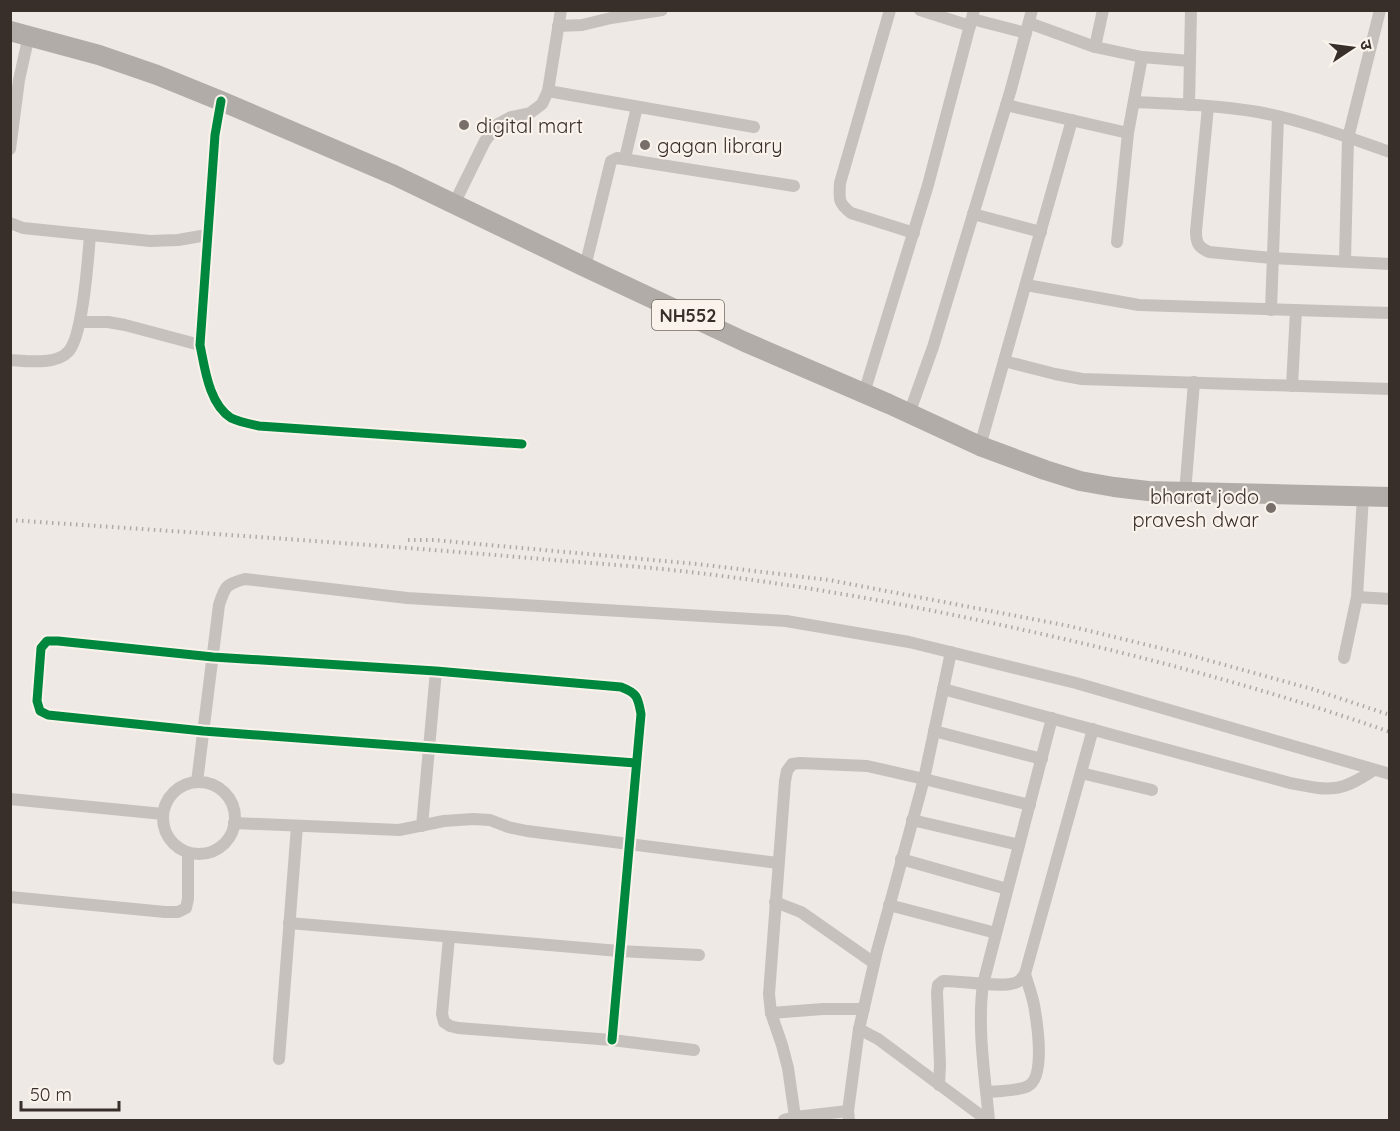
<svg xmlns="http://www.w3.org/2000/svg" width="1400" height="1131" font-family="Quicksand,'Noto Sans Devanagari',sans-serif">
<rect width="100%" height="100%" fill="#eee9e4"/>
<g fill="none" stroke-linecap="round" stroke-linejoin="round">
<!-- minor -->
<g stroke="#c7c1bd" stroke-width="12">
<path d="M890,10L840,183C839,199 838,203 851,213L914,233"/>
<path d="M920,10L970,26"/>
<path d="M972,19L1026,33"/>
<path d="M1029,23L1095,47L1142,57L1190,61"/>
<path d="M558,26L582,25L611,18L662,10"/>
<path d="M1095,47L1103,10"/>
<path d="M548,91L754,127"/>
<path d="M221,101L215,135L200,345C205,369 209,404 231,418C239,422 250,424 259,426L522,444"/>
<path d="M1134,102C1175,104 1217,105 1258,112C1302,120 1347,137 1390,152"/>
<path d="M1006,105L1128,133"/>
<path d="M1189,105L1191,10"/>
<path d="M1208,107L1196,231C1196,243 1198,247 1209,252L1272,258L1390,264"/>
<path d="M10,149L19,80L29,35"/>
<path d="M625,158L637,107"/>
<path d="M454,204L485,141L498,124L511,117L530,113L542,104L548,91L561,10"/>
<path d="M973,214L1041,232"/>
<path d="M10,223L23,228L150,241L178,240L207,235"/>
<path d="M1117,242L1128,133L1142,57"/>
<path d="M1345,261L1348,138L1380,10"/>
<path d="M585,267L611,161L617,158L794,186"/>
<path d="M1026,285L1139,305L1390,313"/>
<path d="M1271,310L1278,117"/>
<path d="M80,322H108L125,325L200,345"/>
<path d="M10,360C27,361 56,365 68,352C83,337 88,259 90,235"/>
<path d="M1004,361L1055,374L1082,379L1390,389"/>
<path d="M1292,386L1296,310"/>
<path d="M864,393L928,185L974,10"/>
<path d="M909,414L933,347L1011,89L1032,10"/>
<path d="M980,446L1072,120"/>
<path d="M1185,493L1194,382"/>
<path d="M1357,597L1390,599"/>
<path d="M1344,658L1357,597L1363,496"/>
<path d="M943,689L1290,783C1331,791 1339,793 1374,770"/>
<path d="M934,731L1042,759"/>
<path d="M1081,773L1152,790"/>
<path d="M197,782L219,605C225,586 226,584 245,579L407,598L786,621L909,642L1076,683L1390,774"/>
<circle cx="199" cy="818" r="36"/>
<path d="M10,799L163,814"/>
<path d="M912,820L1019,845"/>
<path d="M234,823L399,830L444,821L473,819L490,820L508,827L527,831L778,863"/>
<path d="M422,826L436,671"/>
<path d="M901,859L1007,889"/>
<path d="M10,897L165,912H178L186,908L188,899V853"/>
<path d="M775,902L801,912L874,963"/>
<path d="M889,905L996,933"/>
<path d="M289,923L619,951L699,955"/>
<path d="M449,937L442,1014L444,1022L450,1026L458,1028L612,1040L694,1050"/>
<path d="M771,1013L823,1009H864"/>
<path d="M859,1029L878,1039L987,1120"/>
<path d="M612,1040L641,714C638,697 637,693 621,687L436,671L213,657L58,641H47L41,648L37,701L40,711L48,715L203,731L636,763"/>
<path d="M279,1059L297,826"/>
<path d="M939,1085L940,1065L937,992L938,985L943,981C959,980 1007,990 1019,981C1022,979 1023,976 1025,974L1093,729"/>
<path d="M987,1092C998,1091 1019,1091 1028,1086C1046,1077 1037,1022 1034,1005C1032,995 1028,984 1025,974"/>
<path d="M795,1117L788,1068L782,1045L771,1013L769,994L785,781L787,771L792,764L800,763L867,766L924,779L1030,805"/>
<path d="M784,1120L795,1117L848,1111"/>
<path d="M849,1120L848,1111L859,1029L877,951L924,779L951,652"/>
<path d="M989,1120C985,1077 977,1028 983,984L1052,718"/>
</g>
<!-- trunk -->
<path stroke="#b2aca8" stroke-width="20" d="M10,31L99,55L157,75L221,101L394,175L585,267L745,342L889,404L980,446L1045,470L1080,481L1114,487L1148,491L1390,497"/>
<!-- rail -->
<g stroke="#afaaa7" stroke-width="4" stroke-dasharray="1.5 4.5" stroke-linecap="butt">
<path d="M10,520C184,532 357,543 530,558C586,563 642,566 698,573C808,586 916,606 1024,630C1147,657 1270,690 1390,732"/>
<path d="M408,540H434L697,564L829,580L1069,626L1189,655L1312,689L1390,715"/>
</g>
<defs>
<g id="cycleway">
<path d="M221,101L215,135L200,345C205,369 209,404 231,418C239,422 250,424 259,426L522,444"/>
<path d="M612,1040L641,714C638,697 637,693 621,687L436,671L213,657L58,641H47L41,648L37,701L40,711L48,715L203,731L636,763"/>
</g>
</defs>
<!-- cycleway casing -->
<use href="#cycleway" stroke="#faf3ec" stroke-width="13"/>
<!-- cycleway -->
<use href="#cycleway" stroke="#00873e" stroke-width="9"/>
</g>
<!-- markers -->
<g fill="#786f6b" stroke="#faf3ec" stroke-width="2">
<circle cx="464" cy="125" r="6"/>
<circle cx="645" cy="145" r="6"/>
<circle cx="1271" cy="508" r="6"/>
</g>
<g text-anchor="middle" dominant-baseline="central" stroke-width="4.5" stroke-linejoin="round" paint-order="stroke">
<!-- shield labels -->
<rect fill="#faf3ec" stroke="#726964" stroke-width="1.5" x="652" y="300" width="72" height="30" rx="4.5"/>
<g font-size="18" font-weight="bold" fill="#382e2a">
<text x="688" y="315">NH552</text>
</g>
<!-- poi labels -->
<g font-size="20" fill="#382e2a" stroke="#faf3ec" text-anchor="start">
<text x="476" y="125">digital mart</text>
<text x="657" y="145">gagan library</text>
<text x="1259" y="496" text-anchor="end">bharat jodo<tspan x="1259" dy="23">pravesh dwar</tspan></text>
</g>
</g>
<!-- border -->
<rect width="1400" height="1131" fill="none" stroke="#382e2a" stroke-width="24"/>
<!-- north arrow -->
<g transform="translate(1352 48) rotate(77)" stroke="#faf3ec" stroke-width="4.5" paint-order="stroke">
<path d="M0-4.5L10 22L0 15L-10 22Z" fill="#382e2a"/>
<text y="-9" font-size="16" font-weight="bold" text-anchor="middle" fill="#382e2a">उ</text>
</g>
<!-- scale -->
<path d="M21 1101v9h98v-9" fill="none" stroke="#382e2a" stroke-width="3"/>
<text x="30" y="1101" font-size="18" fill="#382e2a" stroke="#faf3ec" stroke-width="4.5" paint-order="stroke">50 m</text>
</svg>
